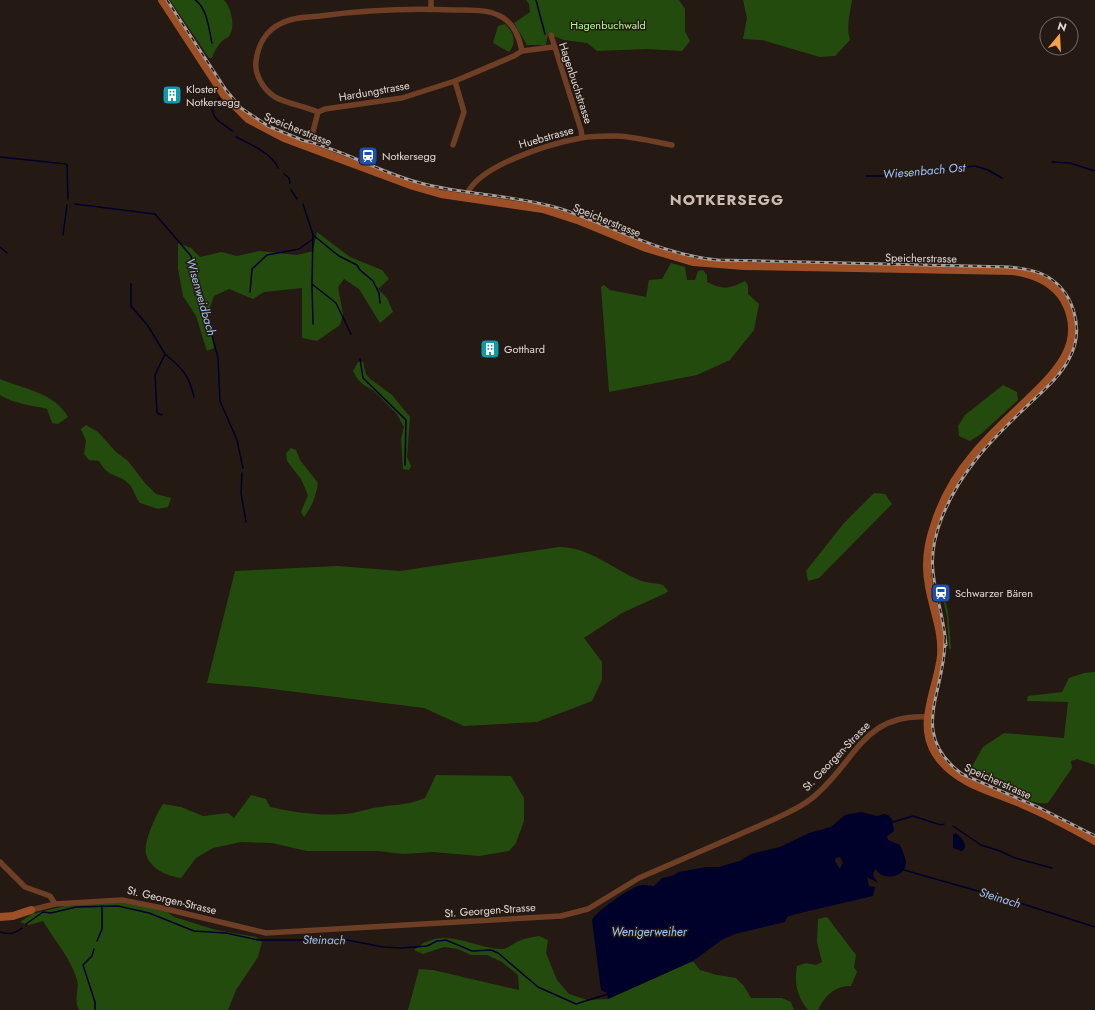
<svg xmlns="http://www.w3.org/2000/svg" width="1095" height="1010" font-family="Jost,sans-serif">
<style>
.green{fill:#244b0e}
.water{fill:#00012a;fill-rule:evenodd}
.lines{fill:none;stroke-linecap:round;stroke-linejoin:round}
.stream{stroke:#00012a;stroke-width:1.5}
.street{stroke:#6e3e25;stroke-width:5.5}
.secondary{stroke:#9d5025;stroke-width:8}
.rail-casing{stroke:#aaa19d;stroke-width:3}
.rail{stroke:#251913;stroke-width:1.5;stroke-dasharray:4.5;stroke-linecap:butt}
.labels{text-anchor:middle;stroke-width:3;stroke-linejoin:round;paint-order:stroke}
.park-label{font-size:11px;fill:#b5f899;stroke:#251913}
.street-label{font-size:11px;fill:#e1d9d5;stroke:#251913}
.poi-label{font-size:11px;fill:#e1d9d5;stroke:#251913;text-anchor:start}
.water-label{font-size:12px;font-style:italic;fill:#a0c2f7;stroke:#251913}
.district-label{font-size:15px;font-weight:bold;letter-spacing:1px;fill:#ccbbb3;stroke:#251913}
</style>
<rect width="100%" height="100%" fill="#251913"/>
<!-- green -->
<path class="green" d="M170,0H224C231,7 236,27 229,36C228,38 224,39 222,41C217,46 214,52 212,58H209Z
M526,0H679L685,9V31L690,41L682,51L647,49L597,51L587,43L564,40L548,34L546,45H527L514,23L530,12L529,4Z
M743,0H852C850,14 846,26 850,40L835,56L820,57L762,40L743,39L747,18Z
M505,24C514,32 517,43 509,52L493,43L498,26Z
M317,232L350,257L382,270L389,279L378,289L387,298L393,312L380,323L359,289L344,279L338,287L343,314L340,325L317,341L302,338V288L264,292L253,299L229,289L214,296L208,313L214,348L207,351L196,316L183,296L178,269V243L191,248L200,257L221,252L237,256L259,251L297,255L313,251Z
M671,263L685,267L687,280H695L698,271L703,270L707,275V282C723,290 729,289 745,281L748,285V294L759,304L754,330L730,360L697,375L609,392L601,287L604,285L610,290L646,297L649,280L662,279Z
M358,362H363L366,374L369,378L392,395L410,417L407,457L411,466L409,470L403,469L401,439L404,427C401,423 399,416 396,413C390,407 384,401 378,395C368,384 362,389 353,371Z
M0,379C24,389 55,393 68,417L58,424L52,423L47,409C32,405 14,404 0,395Z
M1003,385L1017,392L1018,400L981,434L970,441L959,436L958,426L965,415Z
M86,425L98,432L116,452L128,461L145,483L156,494L171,498L168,507L158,509L140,503C135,497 134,489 129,484C117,472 110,480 99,461L89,460L84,454L86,441L81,429Z
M291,448L296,450L300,460L318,483C316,496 312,507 304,517L301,512L308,495L301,479L287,461L286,453Z
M874,493L885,494L892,504L819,578L808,581L806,571L844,523Z
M559,547C589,547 613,569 639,580C646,583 656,583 663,585L668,591L666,593L622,613L584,638L602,662V680L592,701L537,722L464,726L424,708L256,687L207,683L235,571L338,566L400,571Z
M945,598L948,612L951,648L949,650L947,617L943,599Z
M1095,672V765L1077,759L1071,761L1072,768L1048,803C1029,807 988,781 970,770L983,747L1004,733L1064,738L1068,702L1027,701L1028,696L1062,692L1069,678L1084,673Z
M436,775L511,776L524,798V821L516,843L509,851L479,856L433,852L403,854L378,851H307L272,843L241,842L213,848L196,858L181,878C167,876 150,869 146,854C143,842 157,813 163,804L181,807L203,816L228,813L234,818L251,795L266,799L270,807C296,813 327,817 353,813C362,811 371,808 380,807C399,804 408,805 425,798Z
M118,902L166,911L174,917L216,930L256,937L262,942L258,957L236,990L228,1010H79C73,998 80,990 77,980C71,958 54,940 43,921L29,925L20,922L32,914L65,906Z
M827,917L856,955L854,967L857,972L851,986C834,986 825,996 818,1010H808C797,996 794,984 797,966L806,963L816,965L822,962L817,942L818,919Z
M539,936L548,940L546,953L557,980L569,994L587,1000L608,999L693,961L700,970L717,975L736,978L744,986L751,998H782L791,1002L794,1010H408L419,969L433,970L519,990L518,975L502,962L487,955H471L458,949L444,947L423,954L414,950C444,924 470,948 502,949C508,949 515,942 521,940C526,938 533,937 539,936Z"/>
<!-- water -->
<path class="water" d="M861,812L877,816L884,814L888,815L892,819L894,831L887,836L888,840L900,845C902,850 906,858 906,863C905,875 892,879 882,875C879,874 878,872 875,869L873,875L878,883L867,877L869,886L875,887L873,896L796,914L787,917L785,922L735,934L723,939L693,961L608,999L607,993L601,990L592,920C595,912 629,889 638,886C644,884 648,886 654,886L662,878L672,876L679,872L706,867H718L740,861L751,854L780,847L809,833L831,827L845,815ZM840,857L843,862L840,869L835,861L836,858Z
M955,833C960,836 966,842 965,848L962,851L953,848V835Z"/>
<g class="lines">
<!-- stream -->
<path class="stream" d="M195,0C207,7 209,30 212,43
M536,0L545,34
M219,98C217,102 214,103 213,107C209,119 227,125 232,131
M236,137C250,144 272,153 278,168
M0,157L66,164L67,165L68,199
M1052,162L1070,163L1095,171
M284,174L289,178L290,183
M866,176H888L975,166L988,170L1002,178
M291,190L297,199
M75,204L155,214L191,256L218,358L220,401L237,440L243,468
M303,204L313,235L339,256L357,265L360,270L373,281L379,293L380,303
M63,235L67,205
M313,235L312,284L336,303L351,334
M0,247L7,253
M131,284V306L148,326L165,354L155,375L157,413L162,415
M312,284L313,324
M250,292L252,269L267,255L299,249L313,239
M165,354C182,368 189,375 194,397
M360,359L363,378L406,420L405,465
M242,473L241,493L246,522
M893,822L913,816L941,825L944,824
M953,826L981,845L1000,851L1015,858L1052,868
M904,870L1020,903L1095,927
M26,924L43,912L51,913L76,907L118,906L149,913L194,931L226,933L258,940H347L383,947L401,948L427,946L437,941L446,940L472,951L491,950L498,953L538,987L576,1004L608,994
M0,932C9,935 14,934 22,928
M97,941L102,929V906
M94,949L92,956L83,965L95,1002V1010"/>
<!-- street -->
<path class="street" d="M431,9V0
M551,35L581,130L582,137
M318,112C304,106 288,104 275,97C264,90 254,75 256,61C258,45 266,30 282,23C293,17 308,17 320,16C365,10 408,8 453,10C468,10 487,9 500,16C514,23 519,37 522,51
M453,145L464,112L455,81
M309,147L318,112L325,109L402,98L455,81L514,56L522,51L553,47
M466,198C473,166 553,143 581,138C591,136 604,136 614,136C633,136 654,142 672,145
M0,862L25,887L50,896L55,904
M31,910L55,904L122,900L162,908L266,933L561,916L588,909L639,878L777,818C791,811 807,804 819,792C857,757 865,714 927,717"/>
<!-- secondary -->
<path class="secondary" d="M162,0L224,95L248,119L284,138L413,186L441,194L543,209L580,221L646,248L693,262L744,266L1013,271C1034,274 1053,282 1064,300C1090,346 1049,379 1019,408C1003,423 988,437 974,454C956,475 942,500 934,526C927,546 925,566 929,586C933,610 943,631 941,656C937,692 913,728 941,761C962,786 996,792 1024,805C1048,815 1072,828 1095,841
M0,917L13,916L31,910"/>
<defs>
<path id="rail" d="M167,0L226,90L241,108L268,126L302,140L321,145
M316,144C353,155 386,175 424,184C468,195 514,195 558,208C612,225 660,255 718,260L1009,267C1020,268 1031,269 1042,274C1073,288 1086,328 1069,359C1059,379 1039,394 1023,410C988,443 958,475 941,520C921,572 942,595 946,645
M945,639C946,692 907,733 962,774L1040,808L1095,836"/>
</defs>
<!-- rail casing -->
<use href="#rail" class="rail-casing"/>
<!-- rail -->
<use href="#rail" class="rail"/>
</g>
<!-- icons -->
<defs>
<symbol id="building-square" viewBox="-11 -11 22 22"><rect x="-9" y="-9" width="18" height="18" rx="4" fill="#0f9aa8" stroke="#251913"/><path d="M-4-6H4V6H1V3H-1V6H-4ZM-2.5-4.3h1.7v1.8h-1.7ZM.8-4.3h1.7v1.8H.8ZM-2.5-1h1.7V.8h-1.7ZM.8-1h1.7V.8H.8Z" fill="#fff"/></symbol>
<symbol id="station-square" viewBox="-11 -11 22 22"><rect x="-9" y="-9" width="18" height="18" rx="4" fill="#1a4fb4" stroke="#251913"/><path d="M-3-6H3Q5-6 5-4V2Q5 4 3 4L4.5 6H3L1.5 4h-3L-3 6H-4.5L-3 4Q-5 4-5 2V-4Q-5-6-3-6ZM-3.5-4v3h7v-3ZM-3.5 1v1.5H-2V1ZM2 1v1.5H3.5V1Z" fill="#fff"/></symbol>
</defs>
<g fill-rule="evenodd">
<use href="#building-square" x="161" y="84" width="22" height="22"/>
<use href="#station-square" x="357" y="145" width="22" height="22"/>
<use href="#building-square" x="479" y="338" width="22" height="22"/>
<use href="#station-square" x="930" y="582" width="22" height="22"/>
</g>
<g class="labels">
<!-- park labels -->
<g class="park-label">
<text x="608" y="29">Hagenbuchwald</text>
</g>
<!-- street labels -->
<g class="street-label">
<text transform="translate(576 83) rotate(72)" y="4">Hagenbuchstrasse</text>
<text transform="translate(374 91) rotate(-10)" y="4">Hardungstrasse</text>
<text transform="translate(298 129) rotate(22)" y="4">Speicherstrasse</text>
<text transform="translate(546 137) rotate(-16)" y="4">Huebstrasse</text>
<text transform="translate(607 220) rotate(22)" y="4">Speicherstrasse</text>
<text transform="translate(921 258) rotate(1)" y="4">Speicherstrasse</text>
<text transform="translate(836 756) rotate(-46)" y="4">St. Georgen-Strasse</text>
<text transform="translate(998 781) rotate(24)" y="4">Speicherstrasse</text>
<text transform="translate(172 900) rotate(13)" y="4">St. Georgen-Strasse</text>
<text transform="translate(490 910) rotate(-4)" y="4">St. Georgen-Strasse</text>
</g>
<!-- poi labels -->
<g class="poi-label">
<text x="186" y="93">Kloster<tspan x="186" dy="13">Notkersegg</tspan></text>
<text x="382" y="160">Notkersegg</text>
<text x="504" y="353">Gotthard</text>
<text x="955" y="597">Schwarzer Bären</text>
</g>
<!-- water labels -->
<g class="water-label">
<text transform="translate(924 171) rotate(-5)" y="4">Wiesenbach Ost</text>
<text transform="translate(201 297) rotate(74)" y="4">Wisenweidbach</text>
<text transform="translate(1000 898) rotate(17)" y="4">Steinach</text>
<text x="649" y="936">Wenigerweiher</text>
<text transform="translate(324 940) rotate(1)" y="4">Steinach</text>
</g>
<!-- district labels -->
<g class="district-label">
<text x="727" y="205">NOTKERSEGG</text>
</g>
</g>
<!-- north arrow -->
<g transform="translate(1059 36) rotate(18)"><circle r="19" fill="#251913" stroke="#706661"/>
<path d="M0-3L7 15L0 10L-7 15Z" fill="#f7a149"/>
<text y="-6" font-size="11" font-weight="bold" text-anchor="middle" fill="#e1d9d5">N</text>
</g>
</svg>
